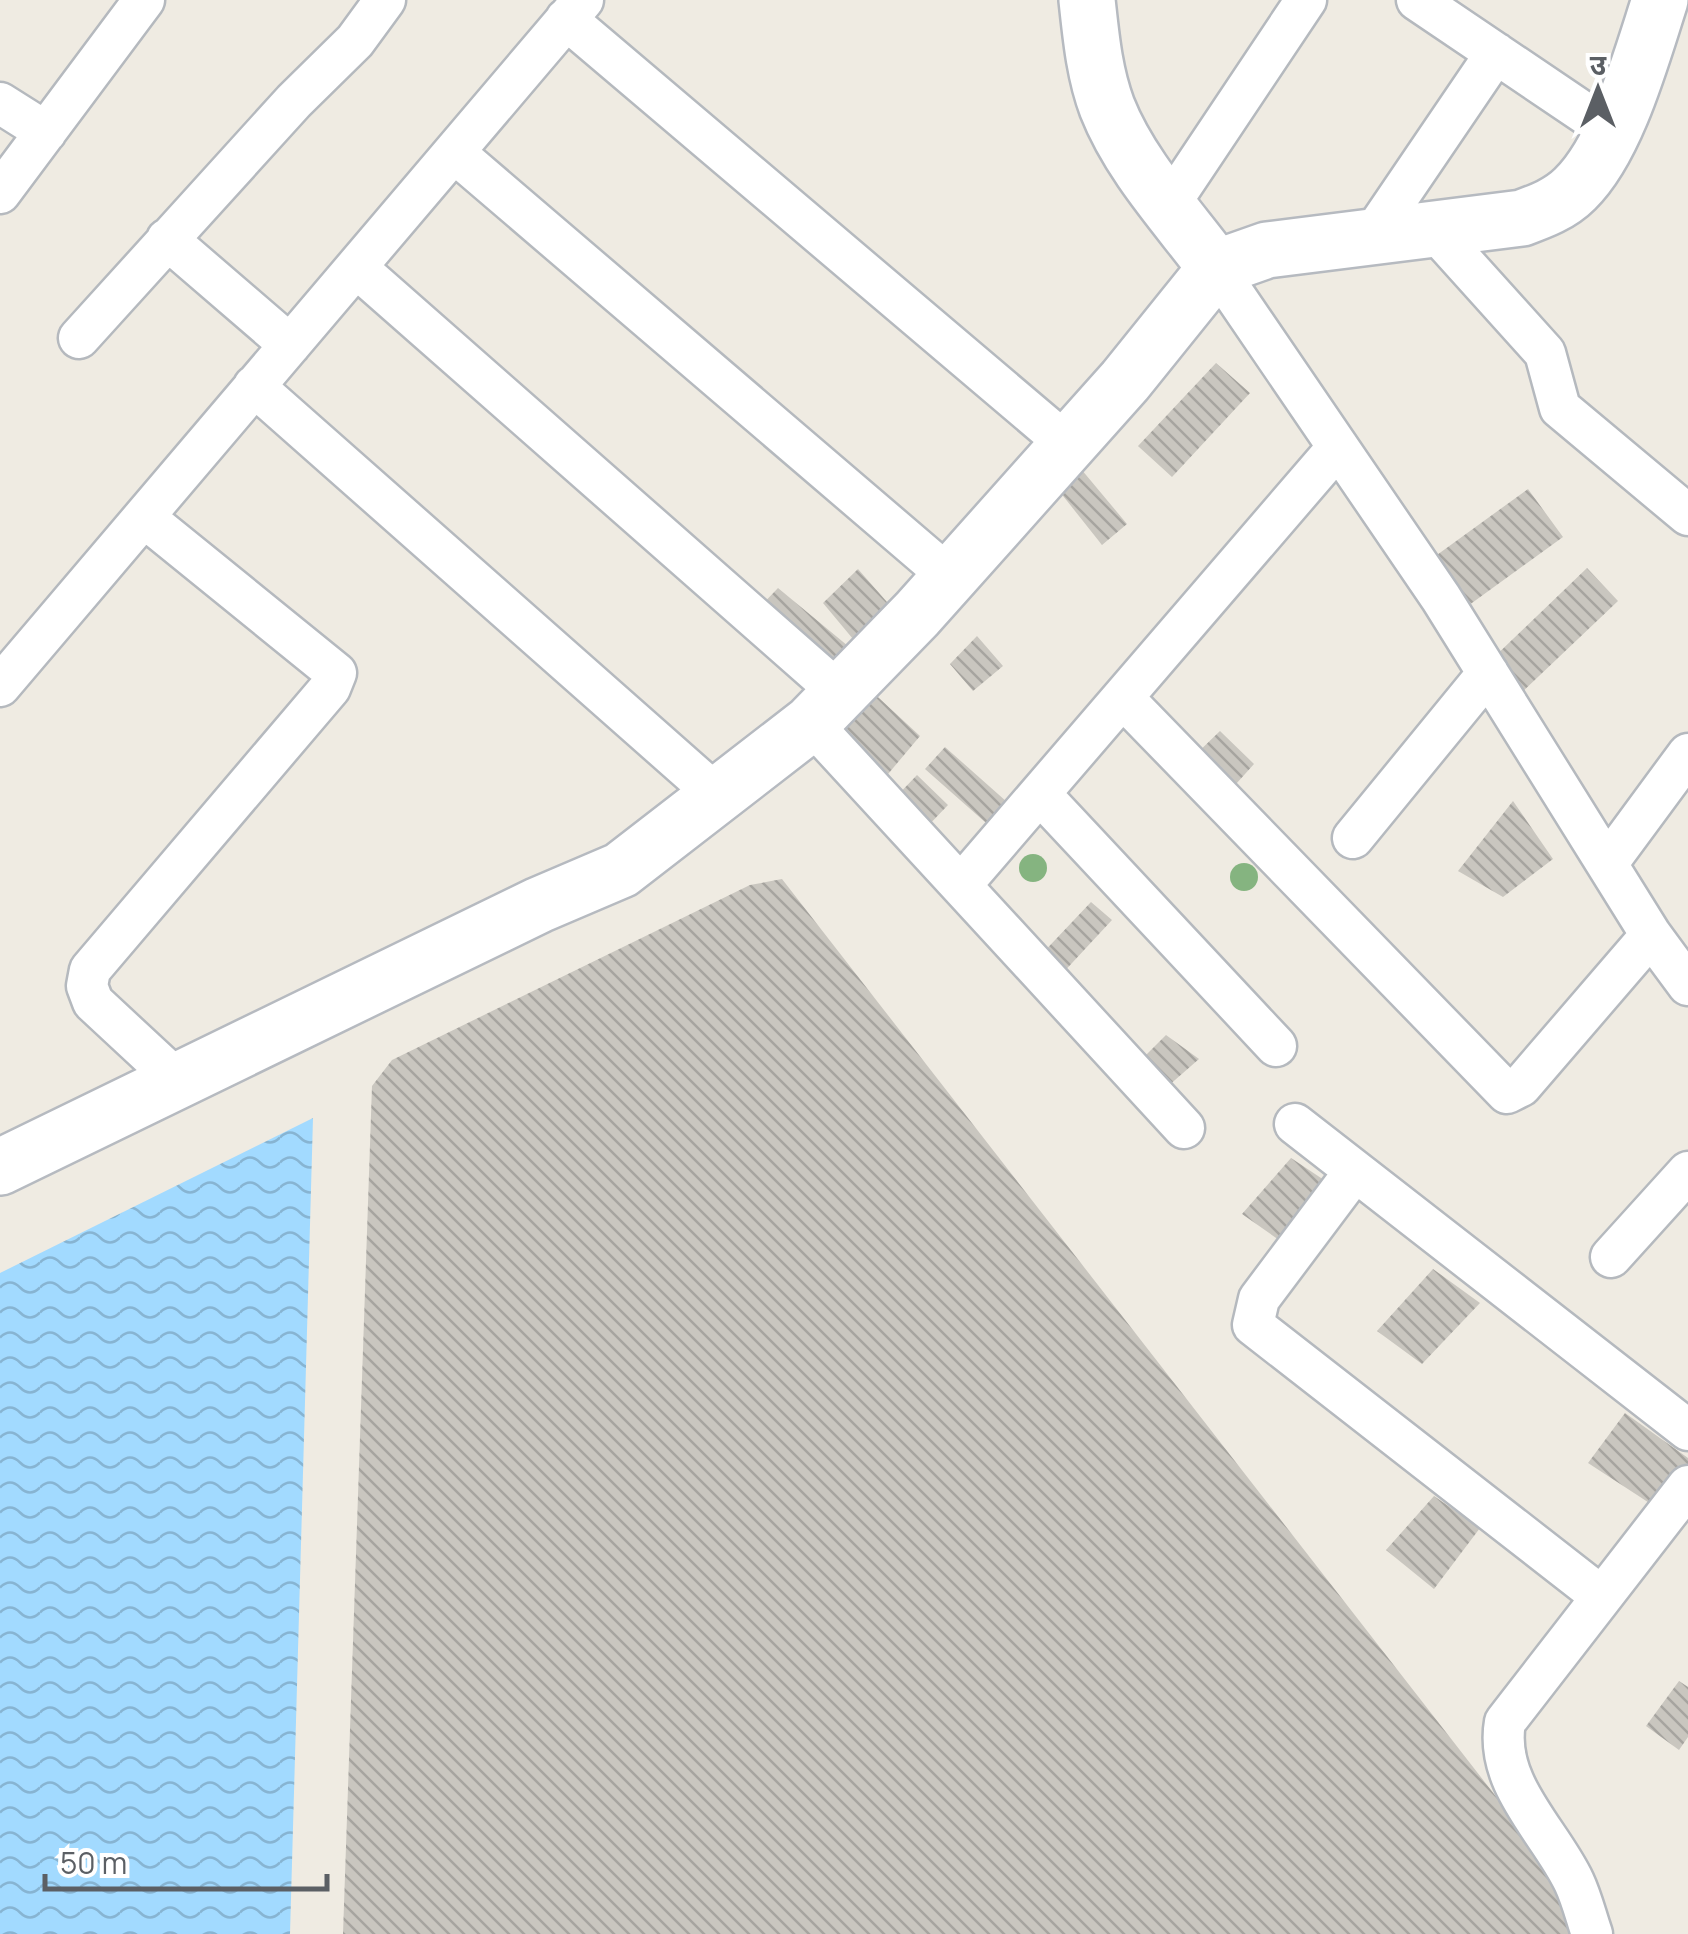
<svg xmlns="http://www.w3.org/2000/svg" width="1688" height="1934" font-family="Manrope,'Noto Sans Devanagari',sans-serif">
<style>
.water{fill:url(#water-waves)}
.building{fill:url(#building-back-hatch)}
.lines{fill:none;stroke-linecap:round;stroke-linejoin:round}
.street-casing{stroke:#b5b9be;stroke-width:45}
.secondary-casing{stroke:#b6bac0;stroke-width:60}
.street{stroke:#fff;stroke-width:40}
.secondary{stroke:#fff;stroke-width:55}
.tree{fill:#85b480}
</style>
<defs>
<pattern id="water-waves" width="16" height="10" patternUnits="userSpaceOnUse" patternTransform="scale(2.5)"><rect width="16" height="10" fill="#a2daff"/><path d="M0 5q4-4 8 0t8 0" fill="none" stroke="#87b4d2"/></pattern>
<pattern id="building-back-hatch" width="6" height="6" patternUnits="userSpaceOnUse" patternTransform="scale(2.5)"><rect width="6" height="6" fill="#c9c6bf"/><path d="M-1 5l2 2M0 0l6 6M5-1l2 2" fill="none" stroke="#a6a49f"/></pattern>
</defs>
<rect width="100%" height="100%" fill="#efebe2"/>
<!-- water -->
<path class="water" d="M313,1118L290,1934H0V1273Z"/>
<!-- building -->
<path class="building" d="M1216,363L1250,393L1172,477L1138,446Z
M1071,457L1127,524L1102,545L1048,477Z
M1528,489L1563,537L1465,608L1430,560Z
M1587,568L1618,601L1519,695L1488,663Z
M858,569L894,610L858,645L823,603Z
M778,588L854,651L827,682L755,612Z
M977,636L1003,666L973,691L950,664Z
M866,686L920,736L878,786L822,723Z
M1220,731L1254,764L1227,794L1191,759Z
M945,747L1007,802L994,830L925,769Z
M917,775L948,805L923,831L892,801Z
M1513,801L1553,859L1503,897L1458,871Z
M782,879L1603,1934H343L372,1086L392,1060L750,885Z
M1091,902L1112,920L1059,977L1038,958Z
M1166,1035L1199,1059L1159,1094L1133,1068Z
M1291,1158L1333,1186L1289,1247L1242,1214Z
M1433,1269L1480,1303L1422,1364L1377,1331Z
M1625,1413L1688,1458V1470L1657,1508L1588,1463Z
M1434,1496L1480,1528L1434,1589L1386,1550Z
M1679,1681L1688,1687V1737L1679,1750L1646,1726Z"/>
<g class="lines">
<defs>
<path id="street" d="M1417,0L1611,131
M566,19L1068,445
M0,103L46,132
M456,154L950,577
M0,193L144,0
M1169,205L1306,0
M1436,232L1545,353L1560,408L1688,515
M167,239L290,345
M1369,240L1496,53
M357,268L840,693
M1216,268L1441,598L1651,935L1688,985
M79,338L294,101L355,41L385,0
M254,386L719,797
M145,518L336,673L330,688L90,970L87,986L93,1002L178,1081
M0,686L583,0
M1123,698L1507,1093L1521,1086L1651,935
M811,723L1184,1128
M1040,794L1276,1046
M1353,838L1488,673
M1607,864L1688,754
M961,885L1338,447
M1295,1124L1688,1430
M1355,1171L1259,1299L1253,1325L1602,1597
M1611,1257L1688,1172
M1592,1934C1586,1917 1582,1899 1574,1882C1550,1831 1494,1784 1505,1722L1688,1486"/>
<path id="secondary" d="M1087,0C1091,36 1094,72 1107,107C1130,166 1179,218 1216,268
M0,1167L539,905L621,870L811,723L917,614L1125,381L1216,268L1267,250L1522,218C1541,211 1560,204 1575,189C1617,148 1642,55 1660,0"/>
</defs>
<!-- street casing -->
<use href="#street" class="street-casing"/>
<!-- secondary casing -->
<use href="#secondary" class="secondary-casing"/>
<!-- street -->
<use href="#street" class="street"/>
<!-- secondary -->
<use href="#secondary" class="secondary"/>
</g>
<!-- trees -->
<g class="tree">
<circle cx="1033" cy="868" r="14"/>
<circle cx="1244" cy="877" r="14"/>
</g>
<!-- north arrow -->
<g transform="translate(1598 90)" stroke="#ffffff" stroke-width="8" paint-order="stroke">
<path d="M0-8L18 38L0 25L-18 38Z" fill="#5b5f64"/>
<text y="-15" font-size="28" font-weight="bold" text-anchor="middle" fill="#5b5f64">उ</text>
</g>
<!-- scale -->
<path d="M45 1874v15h282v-15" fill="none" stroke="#5b5f64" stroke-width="5"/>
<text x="60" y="1874" font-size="30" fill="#5b5f64" stroke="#ffffff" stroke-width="8" paint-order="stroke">50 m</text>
</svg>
